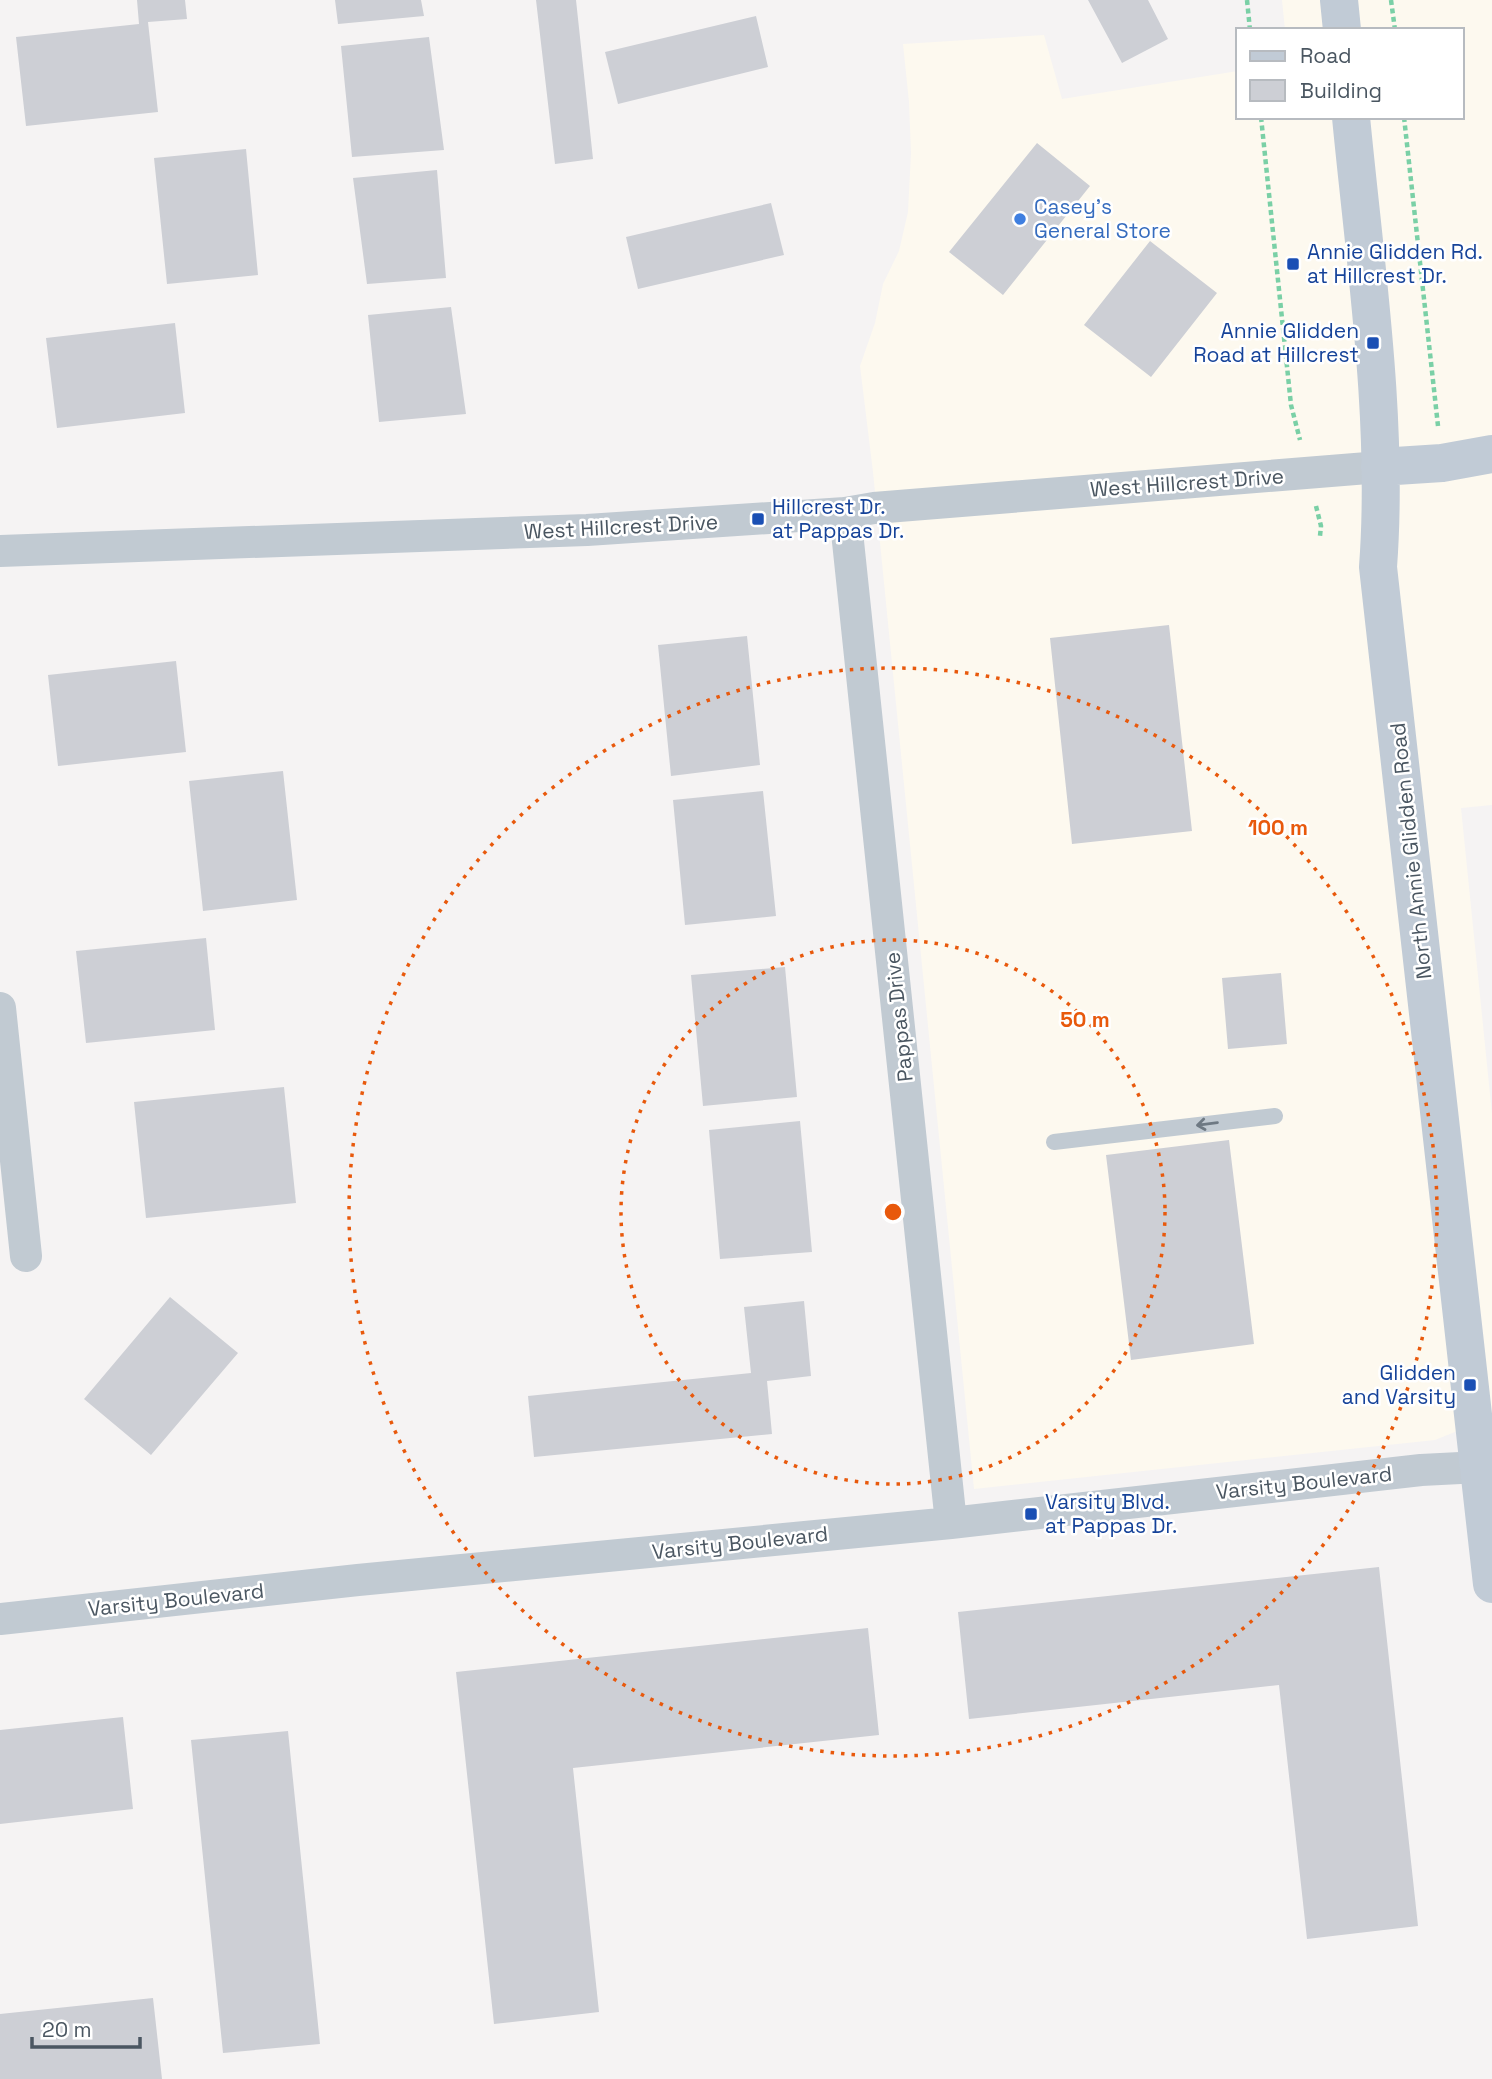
<svg xmlns="http://www.w3.org/2000/svg" width="1492" height="2079" font-family="'Space Grotesk',sans-serif">
<style>
.commercial{fill:#fdf9ef}
.building{fill:#cdcfd5}
.lines{fill:none;stroke-linecap:round;stroke-linejoin:round}
.path{stroke:#7ad0a6;stroke-width:4.5;stroke-dasharray:5 3.5;stroke-linecap:butt}
.lane{stroke:#c1cad2;stroke-width:16}
.street{stroke:#c1cad2;stroke-width:32}
.secondary{stroke:#c1cbd6;stroke-width:38}
.oneway{stroke:#6e7983}
.ring{fill:none;stroke:#e8590c;stroke-width:3.5;stroke-dasharray:3.5 7}
.shop-dot{fill:#3f7fe0;stroke:#fff;stroke-width:2.5}
.transit-dot{fill:#1a4fb4;stroke:#fff;stroke-width:2.5}
.labels{text-anchor:middle;stroke-width:5;stroke-linejoin:round;paint-order:stroke}
.shop-label{font-size:21px;fill:#366cbe;stroke:#fff;text-anchor:start}
.transit-label{font-size:21px;fill:#164399;stroke:#fff;text-anchor:start}
.street-label{font-size:21px;fill:#4a5661;stroke:#fff}
.centre{fill:#e8590c;stroke:#fff;stroke-width:3.5}
.ring-label{font-size:21px;text-anchor:middle;font-weight:bold;fill:#e8590c;stroke:#fff;stroke-width:5;stroke-linejoin:round;paint-order:stroke}
</style>
<rect width="100%" height="100%" fill="#f5f3f3"/>
<!-- commercial -->
<path class="commercial" d="M1282,0H1492V805L1461,808L1492,1114V1417L1435,1440L974,1489L873,472L860,366L875,323L883,284L899,251L908,212L911,153L909,102L903,44L1044,35L1062,99L1238,71V117H1462V30H1285Z"/>
<!-- building -->
<path class="building" d="M137,0H185L187,19L148,22L158,112L26,126L16,37L139,24Z
M335,0H421L424,16L338,24Z
M536,0H576L593,159L555,164Z
M1088,0H1148L1168,39L1122,63Z
M756,16L768,67L618,104L605,52Z
M429,37L444,150L352,157L341,46Z
M1037,143L1090,186L1003,295L949,252Z
M246,149L258,275L167,284L154,158Z
M437,170L446,278L367,284L353,178Z
M771,203L784,255L638,289L626,237Z
M1150,241L1217,293L1151,377L1084,325Z
M451,307L466,414L379,422L368,315Z
M175,323L185,413L57,428L46,338Z
M1169,625L1192,831L1072,844L1050,638Z
M747,636L760,765L671,776L658,645Z
M176,661L186,752L58,766L48,675Z
M283,771L297,900L203,911L189,781Z
M763,791L776,916L685,925L673,800Z
M206,938L215,1030L86,1043L76,951Z
M785,967L797,1097L703,1106L691,975Z
M1281,973L1287,1044L1228,1049L1222,978Z
M284,1087L296,1203L146,1218L134,1102Z
M800,1121L812,1252L720,1259L709,1130Z
M1229,1140L1254,1344L1131,1360L1106,1155Z
M170,1297L238,1353L151,1455L84,1399Z
M804,1301L811,1376L767,1381L772,1434L534,1457L528,1396L751,1373L744,1307Z
M1379,1567L1418,1926L1307,1939L1279,1685L969,1719L958,1612Z
M868,1628L879,1735L573,1768L599,2012L494,2024L456,1672Z
M123,1717L133,1809L0,1824V1730Z
M288,1731L320,2044L223,2053L191,1740Z
M153,1998L162,2079H0V2014Z"/>
<g class="lines">
<!-- path -->
<path class="path" d="M1247,0L1250,30
M1391,0L1395,30
M1261,117L1291,405L1300,440
M1404,117L1438,426
M1316,506L1321,526L1320,536"/>
<!-- lane -->
<path class="lane" d="M1054,1142L1275,1116"/>
<!-- street -->
<path class="street" d="M845,513L951,1523
M0,551L587,530L845,513L874,508L1380,467
M0,1008L26,1256
M0,1619L358,1580L951,1523L1421,1470L1480,1467"/>
<!-- secondary -->
<path class="secondary" d="M1339,0L1342,30
M1351,117C1365,263 1389,421 1378,567L1492,1584
M1380,467L1442,463L1492,454"/>
</g>
<!-- one-way arrows -->
<defs><path id="oneway-shaft" d="M-6 0H5M1.5-3L5.5 0L1.5 3" fill="none" stroke-width="1.6" stroke-linecap="round" stroke-linejoin="round" transform="scale(1.75)"/></defs>
<use class="oneway" href="#oneway-shaft" transform="translate(1207 1124) rotate(173)"/>
<!-- distance rings -->
<g class="ring">
<circle cx="893" cy="1212" r="272"/>
<circle cx="893" cy="1212" r="544"/>
</g>
<!-- markers -->
<circle class="shop-dot" cx="1020" cy="219" r="7"/>
<g class="transit-dot">
<rect x="1286" y="257" width="14" height="14" rx="3.5"/>
<rect x="1366" y="336" width="14" height="14" rx="3.5"/>
<rect x="751" y="512" width="14" height="14" rx="3.5"/>
<rect x="1463" y="1378" width="14" height="14" rx="3.5"/>
<rect x="1024" y="1507" width="14" height="14" rx="3.5"/>
</g>
<g class="labels">
<!-- shop labels -->
<g class="shop-label">
<text x="1034" y="214">Casey's<tspan x="1034" dy="24">General Store</tspan></text>
</g>
<!-- transit labels -->
<g class="transit-label">
<text x="1307" y="259">Annie Glidden Rd.<tspan x="1307" dy="24">at Hillcrest Dr.</tspan></text>
<text x="1359" y="338" text-anchor="end">Annie Glidden<tspan x="1359" dy="24">Road at Hillcrest</tspan></text>
<text x="772" y="514">Hillcrest Dr.<tspan x="772" dy="24">at Pappas Dr.</tspan></text>
<text x="1456" y="1380" text-anchor="end">Glidden<tspan x="1456" dy="24">and Varsity</tspan></text>
<text x="1045" y="1509">Varsity Blvd.<tspan x="1045" dy="24">at Pappas Dr.</tspan></text>
</g>
<!-- street labels -->
<g class="street-label">
<text transform="translate(1187 483) rotate(-4)" y="7">West Hillcrest Drive</text>
<text transform="translate(621 527) rotate(-3)" y="7">West Hillcrest Drive</text>
<text transform="translate(1411 851) rotate(-96)" y="7">North Annie Glidden Road</text>
<text transform="translate(899 1017) rotate(-96)" y="7">Pappas Drive</text>
<text transform="translate(1304 1483) rotate(-6)" y="7">Varsity Boulevard</text>
<text transform="translate(740 1543) rotate(-6)" y="7">Varsity Boulevard</text>
<text transform="translate(176 1600) rotate(-6)" y="7">Varsity Boulevard</text>
</g>
</g>
<circle cx="893" cy="1212" r="10" class="centre"/>
<g class="ring-label">
<text x="1278" y="835">100 m</text>
<text x="1085" y="1027">50 m</text>
</g>
<!-- legend -->
<rect x="1236" y="28" width="228" height="91" fill="#ffffff" stroke="#b7bbc0" stroke-width="2"/>
<rect x="1250" y="51" width="35" height="10" fill="#c1cbd6" stroke="#b7bbc0" stroke-width="2"/>
<text x="1300" y="63" font-size="21" fill="#4a5661">Road</text>
<rect x="1250" y="80" width="35" height="21" fill="#cdcfd5" stroke="#b7bbc0" stroke-width="2"/>
<text x="1300" y="98" font-size="21" fill="#4a5661">Building</text>
<!-- scale -->
<path d="M32 2037v10h108v-10" fill="none" stroke="#4a5661" stroke-width="3.5"/>
<text x="42" y="2037" font-size="21" fill="#4a5661" stroke="#ffffff" stroke-width="5" paint-order="stroke">20 m</text>
</svg>
